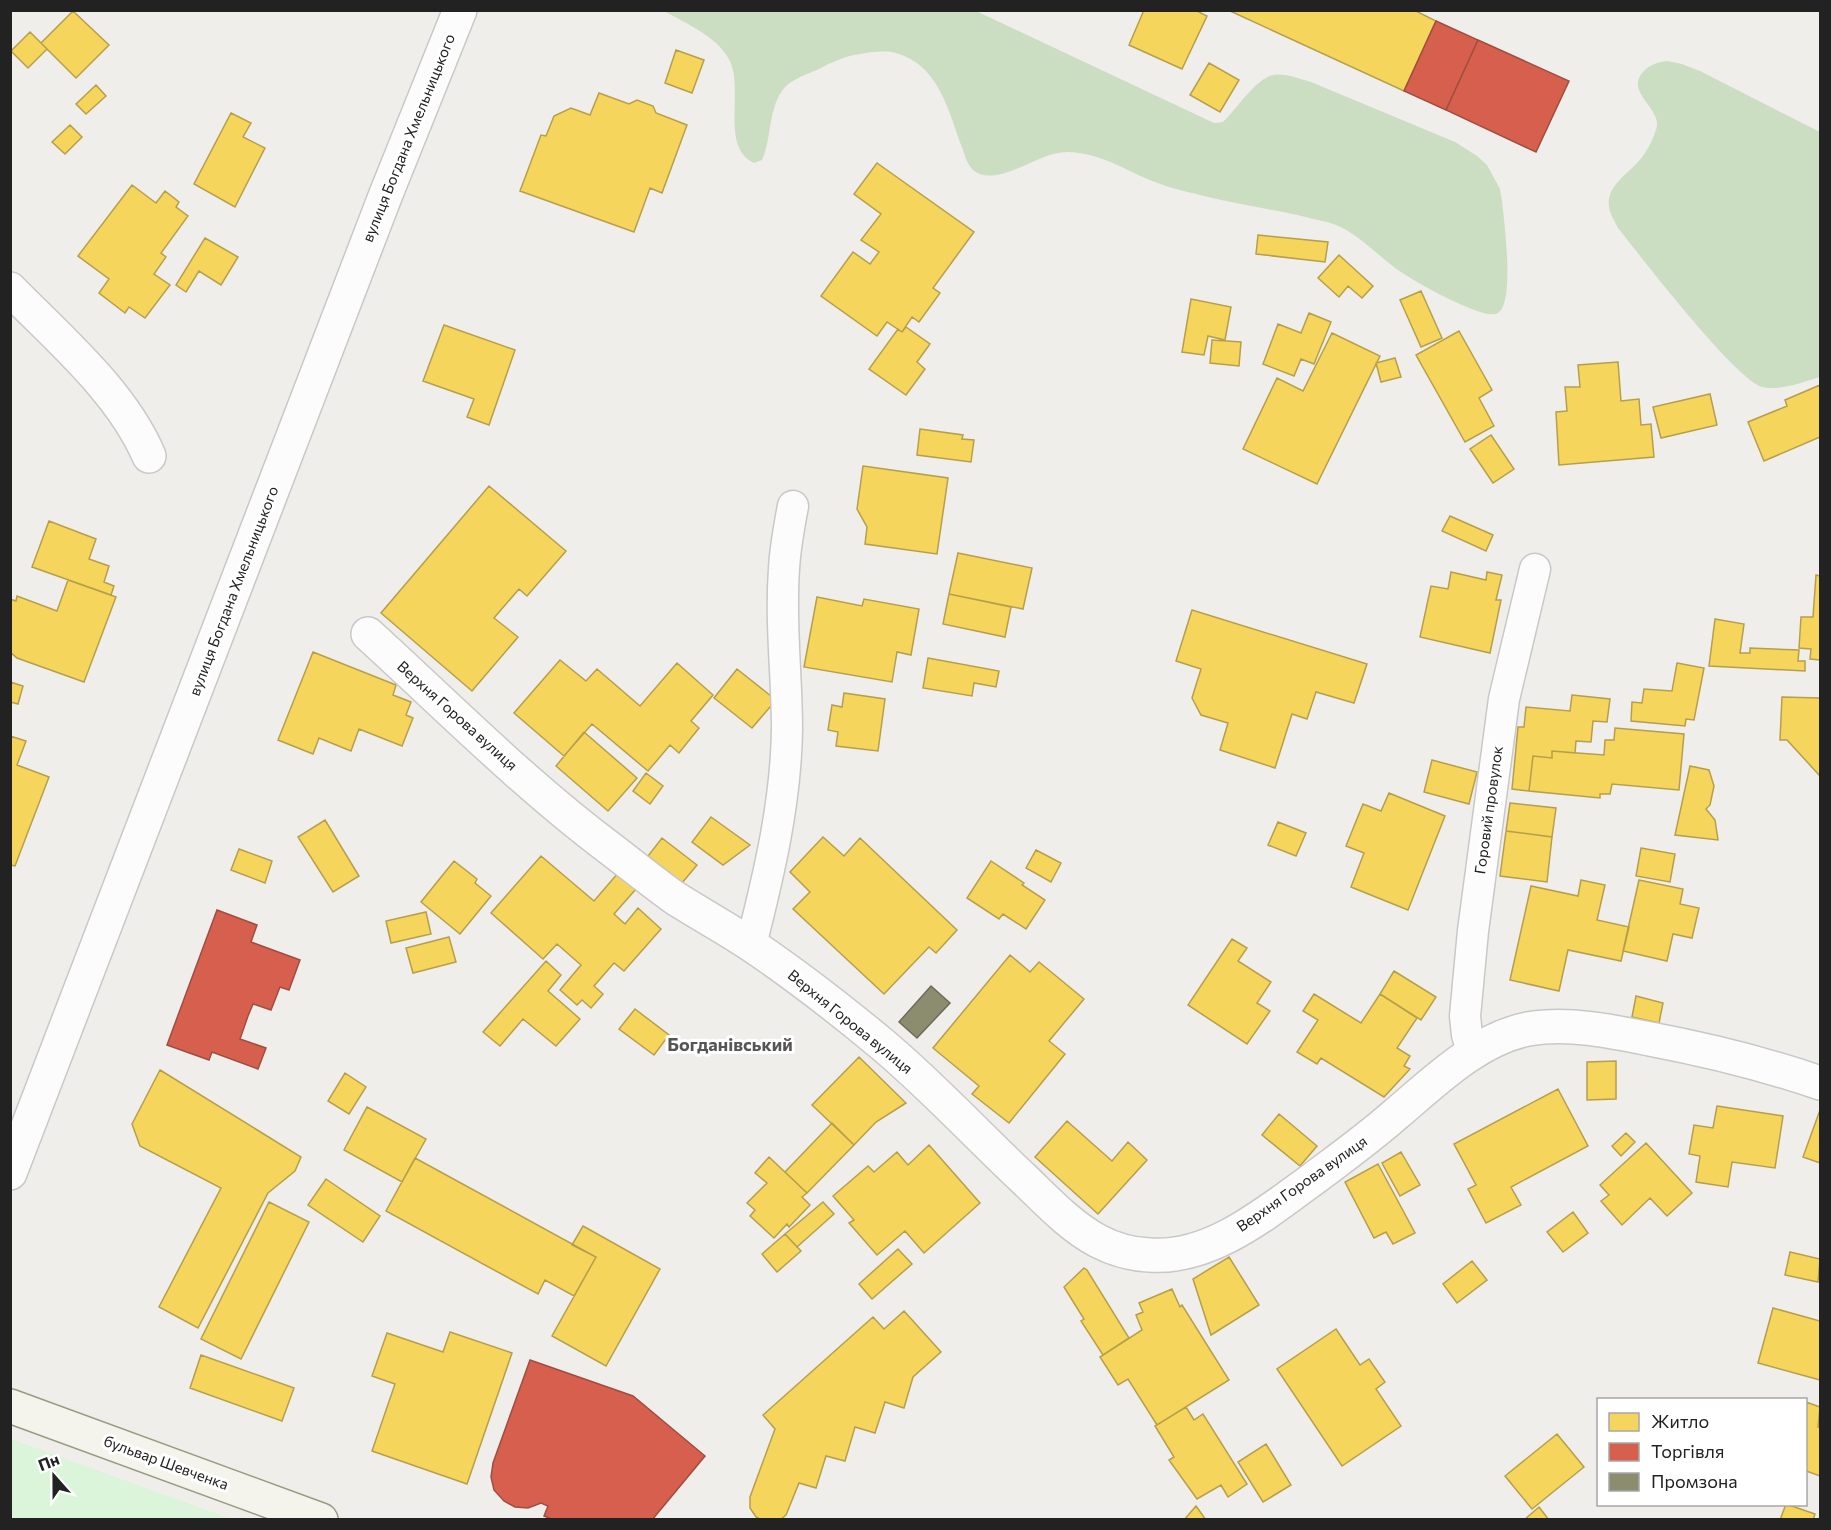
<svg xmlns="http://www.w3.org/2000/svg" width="1831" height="1530" font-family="Commissioner,sans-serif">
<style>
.forest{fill:#cbdec1}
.park{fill:#daf5da}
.homes{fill:#f6d55c;stroke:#b69f4b;stroke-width:1.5}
.shops{fill:#d6604d;stroke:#a04d40;stroke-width:1.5}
.industry{fill:#8c8c6e;stroke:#6c6c57;stroke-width:1.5}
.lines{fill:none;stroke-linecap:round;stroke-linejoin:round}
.lane-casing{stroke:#c9c8c7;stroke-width:33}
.street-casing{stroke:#c9c8c7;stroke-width:36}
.secondary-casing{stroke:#999a82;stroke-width:36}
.lane{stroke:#fdfcfc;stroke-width:30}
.street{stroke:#fdfcfc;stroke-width:33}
.secondary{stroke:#f4f4ed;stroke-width:33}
.labels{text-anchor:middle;stroke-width:6;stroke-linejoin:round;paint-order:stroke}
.street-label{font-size:15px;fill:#222;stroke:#fff}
.quarter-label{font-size:18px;font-weight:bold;fill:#555;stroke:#fff}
</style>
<rect width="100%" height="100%" fill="#f0eeeb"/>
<!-- forest -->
<path class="forest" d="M664,11H976L1214,123L1223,122C1236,110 1257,77 1274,75C1286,73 1299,79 1311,82L1455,142L1477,156L1487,165L1500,189L1502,201C1504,219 1516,309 1496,314C1478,318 1409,279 1394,267C1375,253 1358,234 1336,225C1327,221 1315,220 1306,217C1271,209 1235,204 1200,195C1185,191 1169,188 1155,182C1123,170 1105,154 1068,152C1040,151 1006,183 980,174C970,171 966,160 963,150C949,114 940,65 896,53C884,50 872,52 860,54C845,56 830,63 817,70C807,74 793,79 785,87C768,106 772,138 762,160L754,163C718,146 747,85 727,56C714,35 685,23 664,11Z
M1667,61L1682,64L1700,71L1820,132V377C1803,382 1780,391 1762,387C1736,380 1640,256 1618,228C1615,221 1610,215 1609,207C1606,187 1626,175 1638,162C1646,153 1652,142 1656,130C1664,109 1624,93 1643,72C1649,65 1658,62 1667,61Z"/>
<!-- park -->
<path class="park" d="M11,1439L231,1519H11Z"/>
<!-- homes -->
<path class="homes" d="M1144,10H1195L1207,16L1182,69L1129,45Z
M1228,10H1414L1436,21L1404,91Z
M73,11L109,45L76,78L41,43Z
M30,32L47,49L28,68L11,51Z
M676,50L704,60L692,93L665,83Z
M1209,63L1239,80L1220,112L1190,95Z
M96,85L106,96L86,114L76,104Z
M599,93L629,104L637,100L653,106L656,113L687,125L662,193L650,188L634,232L520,191L541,135L546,136L554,116L571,108L590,115Z
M231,113L251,123L243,137L265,148L235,207L194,184Z
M70,125L82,137L65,154L52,142Z
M877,163L974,232L933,288L940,293L919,322L912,317L902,332L887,322L877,336L821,296L853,252L870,264L879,252L861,240L881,214L854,194Z
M132,185L156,203L165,191L179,202L176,207L188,216L161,253L166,257L154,274L170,285L145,318L129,307L125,313L99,293L109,279L78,256Z
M1258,235L1328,242L1325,262L1256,254Z
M205,238L238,257L221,285L199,271L186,292L176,285Z
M1339,255L1373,286L1362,298L1348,286L1339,297L1318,278Z
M1421,291L1442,338L1421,347L1400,300Z
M1191,299L1231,307L1225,340L1208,336L1204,355L1182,352Z
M1309,313L1331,322L1314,364L1301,359L1294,376L1263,364L1278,324L1301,333Z
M444,325L515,350L489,425L467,417L474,399L423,381Z
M906,327L930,344L917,362L925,369L906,395L869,369L898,329L902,332Z
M1459,331L1492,390L1479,398L1494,426L1465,442L1416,355Z
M1332,333L1380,356L1317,484L1243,449L1277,378L1303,391Z
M1212,340L1241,342L1239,366L1210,363Z
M1395,358L1401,377L1381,382L1376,363Z
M1618,362L1621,401L1639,399L1641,425L1651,424L1654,457L1559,465L1556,412L1567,411L1565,387H1580L1578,365Z
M1820,385V437L1764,461L1748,422L1787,406L1785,400Z
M1710,394L1717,425L1661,438L1653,407Z
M920,429L963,435L962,439L974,440L971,462L917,455Z
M1491,435L1514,469L1493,483L1470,449Z
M863,466L948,478L937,554L865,544L867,527L857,509Z
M489,486L566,551L527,596L519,589L494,618L518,637L472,691L381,613Z
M1450,516L1493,535L1486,551L1442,531Z
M49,521L96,539L89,559L109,566L104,582L114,586L111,595L32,567Z
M958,553L1032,568L1023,609L949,594Z
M1451,572L1486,580L1487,572L1502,575L1496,600H1501L1490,653L1420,637L1431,586L1448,589Z
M1816,575L1820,576V660L1810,659L1811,649L1799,648L1801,617H1813Z
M68,580L116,597L84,682L17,658L10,652V599L16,601L17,596L57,611Z
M949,594L1011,607L1005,637L943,624Z
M817,597L862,606L864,599L919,609L911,655L897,652L892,682L804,667Z
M1192,610L1367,664L1354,703L1316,692L1307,719L1292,714L1275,768L1220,750L1228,723L1201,715L1192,698L1201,669L1176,661Z
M1715,619L1744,624L1740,653H1750V648L1799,650L1798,661H1805V671L1709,666Z
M313,652L396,685L393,695L411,702L406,715L413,718L402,746L359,729L351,751L319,738L313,754L278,740Z
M928,658L999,671L996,687L974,683L972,696L923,688Z
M560,660L586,681L597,669L640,706L677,663L713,695L691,721L699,728L679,753L670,745L648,771L592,724L564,756L514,713Z
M1677,663L1704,668L1694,720L1686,719L1685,726L1631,721L1632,702L1642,703L1644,689L1672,691Z
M737,669L776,700L752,728L714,698Z
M10,682L23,686L18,704L10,702Z
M844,693L885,699L878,751L836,746L838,732L828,730L832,705L842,707Z
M1572,695L1610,699L1607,722L1593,721L1591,742L1576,741L1575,753L1552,751V758L1533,756L1529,791L1512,789L1518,727H1524L1526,707L1570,711Z
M1782,697L1820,698V776L1787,740H1780Z
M1615,728L1684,734L1679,790L1612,784L1610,794H1600V798L1529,791L1533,756L1552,758V751L1604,755L1605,740H1614Z
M584,732L637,778L608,811L556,766Z
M10,736L26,741L17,765L49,777L15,866L10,865Z
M1432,760L1477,772L1469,804L1424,792Z
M1690,766L1709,770L1714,786L1710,805L1706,809L1715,820L1718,840L1675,835Z
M646,773L663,786L650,804L633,791Z
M1389,793L1445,816L1408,910L1351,887L1364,853L1346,846L1363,804L1381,811Z
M1510,803L1556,808L1552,837L1506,831Z
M711,817L750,845L723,865L692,842Z
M325,820L359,876L333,892L298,837Z
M1278,822L1306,833L1296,856L1268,845Z
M1506,831L1552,837L1547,882L1500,876Z
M823,837L844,856L860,838L957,930L936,953L929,947L884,994L793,909L810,892L790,872Z
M662,838L697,865L682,883L648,856Z
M1641,848L1675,854L1670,882L1636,876Z
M239,849L272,861L265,883L231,870Z
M1036,850L1061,863L1051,882L1026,868Z
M541,856L594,901L618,873L636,889L614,914L625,924L638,908L661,929L624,971L614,963L594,986L603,994L591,1008L582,1000L577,1005L560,990L581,965L557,944L543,959L491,913Z
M454,861L477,879L475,883L491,896L460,934L421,902Z
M991,861L1024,883L1022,885L1045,900L1026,929L1003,914L999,919L967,898Z
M1581,880L1605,885L1597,920L1629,927L1621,961L1568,950L1559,991L1510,980L1531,886L1578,896Z
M1639,880L1683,889L1680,904L1699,908L1692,938L1673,934L1667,961L1623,951Z
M426,912L431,934L391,943L386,921Z
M449,937L456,962L413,973L406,948Z
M1232,939L1247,948L1238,961L1271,982L1257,1003L1270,1011L1247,1044L1188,1005Z
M1010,955L1030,972L1039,962L1084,999L1049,1041L1065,1054L1009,1123L972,1094L979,1086L933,1048Z
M546,961L561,975L548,991L580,1019L556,1046L523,1019L500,1046L483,1032Z
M1394,971L1436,997L1421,1020L1380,994Z
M1314,994L1361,1023L1380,994L1417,1018L1397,1048L1410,1056L1404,1066L1410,1069L1384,1097L1321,1058L1317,1064L1297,1052L1318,1020L1303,1011Z
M1636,996L1663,1003L1659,1023L1632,1017Z
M635,1009L669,1035L654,1055L619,1029Z
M859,1057L906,1103L876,1122L854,1145L812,1105Z
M1616,1061V1099L1587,1100V1062Z
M160,1070L301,1157L295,1171L268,1193L198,1328L159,1307L221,1188L140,1146L132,1124Z
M345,1073L366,1087L349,1114L328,1101Z
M1558,1089L1588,1146L1511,1187L1521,1205L1486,1223L1468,1189L1476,1185L1454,1144Z
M1717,1106L1783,1116L1775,1168L1732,1162L1728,1187L1696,1182L1700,1156L1689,1154L1694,1125L1713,1128Z
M367,1107L426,1139L402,1182L344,1150Z
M1820,1110V1163L1803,1157Z
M1279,1114L1317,1146L1300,1166L1262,1135Z
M1067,1121L1112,1161L1128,1142L1147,1160L1098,1214L1035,1157Z
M832,1123L854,1145L807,1193L785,1172Z
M1626,1133L1635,1142L1621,1156L1612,1146Z
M1646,1143L1692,1193L1667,1216L1650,1198L1622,1225L1601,1201L1609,1195L1600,1185Z
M929,1145L980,1203L924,1253L905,1231L877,1255L849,1223L854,1220L833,1196L868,1166L874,1172L897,1152L908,1165Z
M1401,1152L1420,1185L1400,1196L1382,1163Z
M769,1157L807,1193L802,1197L810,1205L789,1227L787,1224L774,1238L750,1216L755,1210L747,1203L767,1183L755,1173Z
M415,1158L596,1257L574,1296L545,1280L538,1294L386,1211Z
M1378,1164L1415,1233L1393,1244L1386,1232L1374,1238L1345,1182Z
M326,1179L380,1216L363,1242L308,1205Z
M269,1202L309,1222L241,1359L201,1339Z
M823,1202L834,1214L797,1247L785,1234Z
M1573,1212L1588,1233L1563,1252L1547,1232Z
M583,1226L660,1269L606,1366L552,1336L596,1257L572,1245Z
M785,1234L801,1251L777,1272L762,1254Z
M898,1249L912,1264L872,1299L859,1284Z
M1790,1252L1820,1259L1818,1282L1785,1275Z
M1229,1257L1259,1305L1211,1335L1193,1279Z
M1472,1261L1487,1280L1457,1303L1443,1284Z
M1084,1268L1087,1270L1129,1338L1103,1355L1081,1321L1084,1319L1064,1287Z
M1172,1289L1180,1307L1182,1305L1229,1380L1157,1425L1128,1379L1118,1385L1100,1357L1142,1330L1136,1315L1143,1312L1139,1303Z
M1773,1308L1820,1321V1380L1758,1363Z
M904,1311L941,1352L913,1377L904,1408L885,1402L875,1433L855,1427L845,1461L826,1456L816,1488L799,1483L786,1515L780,1520H762L756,1517L750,1508V1497L775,1429L763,1415L873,1317L884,1329Z
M1336,1329L1360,1365L1369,1359L1385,1382L1376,1389L1401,1426L1342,1466L1277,1369Z
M450,1332L512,1353L467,1484L372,1451L395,1384L372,1376L387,1333L443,1352Z
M201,1355L294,1388L282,1421L190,1388Z
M1806,1402L1820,1407L1818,1427H1820V1476L1806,1471Z
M1186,1407L1194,1420L1203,1414L1247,1484L1228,1497L1221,1485L1197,1499L1169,1460L1174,1457L1155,1426Z
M1557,1434L1584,1467L1532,1509L1505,1476Z
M1266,1444L1291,1485L1263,1502L1238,1462Z
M1786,1504L1815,1514L1813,1520H1780Z
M1196,1506L1206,1520H1184Z
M1539,1507L1549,1520H1524Z"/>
<!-- shops -->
<path class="shops" d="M1436,21L1478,40L1446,110L1404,91Z
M1478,40L1569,81L1536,152L1446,110Z
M217,910L257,925L251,942L300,960L289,990L280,987L271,1010L253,1004L248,1016L240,1039L266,1048L258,1069L212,1052L209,1060L167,1045Z
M530,1360L633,1396L705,1456L652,1520H554L544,1516L548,1506L541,1503L528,1508L515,1507L504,1501L494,1490L491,1477L493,1463Z"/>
<!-- industry -->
<path class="industry" d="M931,986L950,1003L917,1038L899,1022Z"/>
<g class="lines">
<defs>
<path id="lane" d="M751,945C769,874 786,803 787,729C787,676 780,623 784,569C785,548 789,527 793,506
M1473,1053L1467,1035L1465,1016L1473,931L1504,699L1535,569"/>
<path id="street" d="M10,289C59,339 121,391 149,456
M368,634C448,707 525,785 612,850C633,866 654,883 675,898C700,914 726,928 750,944C796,975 841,1010 883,1045C933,1087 977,1135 1024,1179C1047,1201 1070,1226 1098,1241C1113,1249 1131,1254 1149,1255C1210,1260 1266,1213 1313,1179C1341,1158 1370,1137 1396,1114C1434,1082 1477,1039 1528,1029C1568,1022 1611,1031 1650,1039C1708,1050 1765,1064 1820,1083
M10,1173L386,194L460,10"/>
<path id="secondary" d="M10,1406L321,1520"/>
</defs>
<!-- lane casing -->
<use href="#lane" class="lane-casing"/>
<!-- street casing -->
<use href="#street" class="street-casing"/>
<!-- secondary casing -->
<use href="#secondary" class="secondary-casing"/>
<!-- lane -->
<use href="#lane" class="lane"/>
<!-- street -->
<use href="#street" class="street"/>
<!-- secondary -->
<use href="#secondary" class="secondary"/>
</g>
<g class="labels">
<!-- street labels -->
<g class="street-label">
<text transform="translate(409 138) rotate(-68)" y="5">вулиця Богдана Хмельницького</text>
<text transform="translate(234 591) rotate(-69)" y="5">вулиця Богдана Хмельницького</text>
<text transform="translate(457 716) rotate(42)" y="5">Верхня Горова вулиця</text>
<text transform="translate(1489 810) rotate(-82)" y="5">Горовий провулок</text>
<text transform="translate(850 1022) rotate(39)" y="5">Верхня Горова вулиця</text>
<text transform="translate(1302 1184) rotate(-35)" y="5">Верхня Горова вулиця</text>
<text transform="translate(166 1463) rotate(20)" y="5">бульвар Шевченка</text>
</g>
<!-- quarter labels -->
<g class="quarter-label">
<text x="730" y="1051">Богданівський</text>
</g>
</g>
<!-- border -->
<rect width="1831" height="1530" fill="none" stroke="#222222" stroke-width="24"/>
<!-- legend -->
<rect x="1597" y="1398" width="210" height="108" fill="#ffffff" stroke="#a7a7a7" stroke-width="1.5"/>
<rect x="1609" y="1413" width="30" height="18" fill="#f6d55c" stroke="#a7a7a7" stroke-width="1.5"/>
<text x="1651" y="1428" font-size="18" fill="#222222">Житло</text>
<rect x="1609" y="1443" width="30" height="18" fill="#d6604d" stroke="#a7a7a7" stroke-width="1.5"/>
<text x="1651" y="1458" font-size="18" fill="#222222">Торгівля</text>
<rect x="1609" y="1473" width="30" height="18" fill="#8c8c6e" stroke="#a7a7a7" stroke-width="1.5"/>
<text x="1651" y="1488" font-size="18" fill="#222222">Промзона</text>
<!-- north arrow -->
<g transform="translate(54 1476) rotate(339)" stroke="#ffffff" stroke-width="4.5" paint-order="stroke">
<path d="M0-4.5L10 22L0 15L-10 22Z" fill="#222222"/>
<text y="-9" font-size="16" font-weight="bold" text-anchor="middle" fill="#222222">Пн</text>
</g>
</svg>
